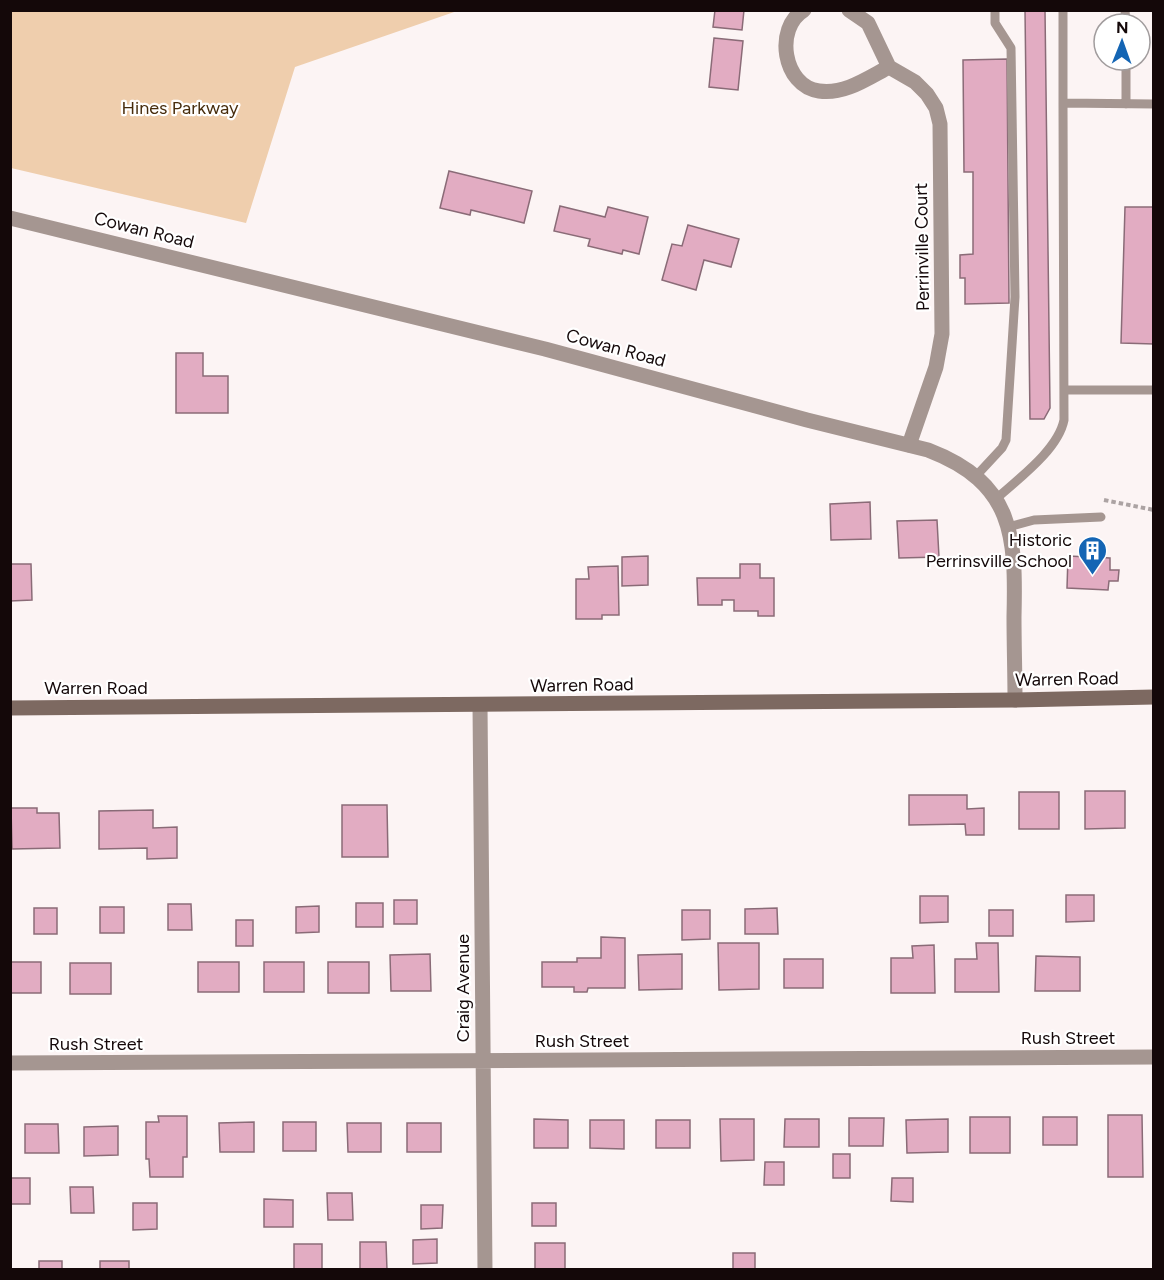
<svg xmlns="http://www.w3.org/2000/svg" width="1164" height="1280" font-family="Figtree,sans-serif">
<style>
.green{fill:#efcead}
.building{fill:#e2acc2;stroke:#8a6b77;stroke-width:1.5}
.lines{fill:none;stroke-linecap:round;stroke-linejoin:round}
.path{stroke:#aca3a3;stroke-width:4;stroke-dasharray:4.5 3;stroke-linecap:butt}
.service{stroke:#a59691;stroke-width:9}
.minor{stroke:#a59691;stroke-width:15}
.tertiary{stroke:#a59691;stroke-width:15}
.secondary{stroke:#7d6961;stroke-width:15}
.labels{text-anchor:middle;stroke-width:4.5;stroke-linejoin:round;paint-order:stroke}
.park-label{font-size:18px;fill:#472c0c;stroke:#fff}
.street-label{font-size:18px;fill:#140809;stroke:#fff}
.poi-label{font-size:18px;fill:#140809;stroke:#fff;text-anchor:end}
</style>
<rect width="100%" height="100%" fill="#fcf4f4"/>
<!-- green -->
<path class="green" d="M11,10H457V11L295,67L246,223L11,168Z"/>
<!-- building -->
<path class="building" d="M715,10H744L742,30L713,27Z
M1025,10H1045L1050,408L1044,419H1030Z
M714,38L743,41L738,90L709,87Z
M1007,59L1009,303L965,304V278H960V255L973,254V172H964L963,60Z
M449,171L532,191L524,223L471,210L470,215L440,208Z
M560,206L605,217L608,207L648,217L639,254L623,250L622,254L588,246L590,239L554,231Z
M1125,207H1154V344L1121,343Z
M688,225L739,239L731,267L704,260L696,290L662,280L672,244L682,246Z
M176,353H203V376H228V413H176Z
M870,502L871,539L831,540L830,504Z
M937,520L939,557L899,558L897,521Z
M648,556V585L622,586V557Z
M1068,556L1110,558V570H1119L1118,581H1109L1108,590L1067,588Z
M10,564H31L32,600L10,601Z
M740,564H760V578H774V616H758V611H734V600H722V605H698L697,578H740Z
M618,566L619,615H602V619H576V579H589L588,567Z
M1085,791H1125V828L1085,829Z
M1019,792H1059V829H1019Z
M909,795H967V809L984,808V835H966L965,824L909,825Z
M342,805H387L388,857H342Z
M11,808H37V813H59L60,848L12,849Z
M153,810V828L177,827V858L147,859V848L99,849V811Z
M1066,895H1094V921L1066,922Z
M920,896H948V922L920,923Z
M394,900H417V924H394Z
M356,903H383V927H356Z
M168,904H191L192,930H168Z
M319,906V932L296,933V907Z
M100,907H124V933H100Z
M34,908H57V934H34Z
M777,908L778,934H745V909Z
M682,910H710V939L682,940Z
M989,910H1013V936H989Z
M236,920H253V946H236Z
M601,937L625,938V988H588L587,992H574V987H542V962H577V958H601Z
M718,943H759V989L719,990Z
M976,943H998L999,992H955V959H977Z
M934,945L935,993H891V958H913L912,946Z
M430,954L431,991H391L390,955Z
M682,954V989L639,990L638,955Z
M1036,956L1080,957V991H1035Z
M784,959H823V988H784Z
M10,962H41V993H10Z
M198,962H239V992H198Z
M264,962H304V992H264Z
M328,962H369V993H328Z
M70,963H111V994H70Z
M1108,1115H1142L1143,1177H1108Z
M158,1116H187V1157H183V1177H150L149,1159H146V1122H159Z
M970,1117H1010V1153H970Z
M1043,1117H1077V1145H1043Z
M849,1118H884L883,1146H849Z
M534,1119L568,1120V1148H534Z
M720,1119H754V1160L721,1161Z
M785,1119H819V1147H784Z
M948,1119V1152L907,1153L906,1120Z
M590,1120H624V1149L590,1148Z
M656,1120H690V1148H656Z
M254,1122V1152H220L219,1123Z
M283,1122H316V1151H283Z
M347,1123H381V1152H348Z
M407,1123H441V1152H407Z
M25,1124H58L59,1153H25Z
M118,1126V1155L84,1156V1127Z
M833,1154H850V1178H833Z
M765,1162H784V1185H764Z
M10,1178H30V1204H10Z
M892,1178H913V1202L891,1201Z
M70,1187H93L94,1213H71Z
M327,1193H352L353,1220H328Z
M264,1199L293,1200V1227H264Z
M133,1203H157V1229L133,1230Z
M532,1203H556V1226H532Z
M421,1205H443L442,1228L421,1229Z
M437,1239V1263L413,1264V1240Z
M360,1242H386L387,1270H360Z
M535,1243H565V1270H535Z
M294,1244H322V1270H294Z
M733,1253H755V1270H733Z
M39,1261H62V1270H39Z
M100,1261H129V1270H100Z"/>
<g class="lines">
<!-- path -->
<path class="path" d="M1104,500L1154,510"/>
<!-- service -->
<path class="service" d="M1063,10V103
M1125,10L1126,24
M1126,60V104
M1064,390H1154
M976,476L1002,448L1006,440L1015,297L1011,48L995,23V10
M996,499C1018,479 1058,450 1064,420L1063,103L1154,104
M1008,527L1034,520L1101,517"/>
<!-- minor -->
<path class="minor" d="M804,10C774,28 783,86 819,91C844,95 868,78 889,67
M849,10L868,23L889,67L915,82L927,94L936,108L940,124L942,334L936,367L909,445
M480,705L485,1270
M10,1063L1154,1057"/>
<!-- tertiary -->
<path class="tertiary" d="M10,218L545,349L807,420L928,450C1014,483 1016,536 1014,617C1014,645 1015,673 1015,700"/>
<!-- secondary -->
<path class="secondary" d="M10,708L1015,700L1154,697"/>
</g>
<!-- icons -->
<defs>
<symbol id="building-pin" viewBox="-11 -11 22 30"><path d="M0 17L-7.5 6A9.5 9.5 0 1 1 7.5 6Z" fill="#1465b4" stroke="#fff"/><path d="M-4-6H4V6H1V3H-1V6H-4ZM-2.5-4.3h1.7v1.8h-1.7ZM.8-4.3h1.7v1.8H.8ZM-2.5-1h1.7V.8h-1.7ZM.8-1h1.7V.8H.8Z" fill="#fff"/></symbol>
</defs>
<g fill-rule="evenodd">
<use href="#building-pin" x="1076" y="534" width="33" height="45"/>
</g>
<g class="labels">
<!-- park labels -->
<g class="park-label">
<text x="180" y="114">Hines Parkway</text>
</g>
<!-- street labels -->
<g class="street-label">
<text transform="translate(144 230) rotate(14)" y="6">Cowan Road</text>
<text transform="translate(922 247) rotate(-91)" y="6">Perrinville Court</text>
<text transform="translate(616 348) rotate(15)" y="6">Cowan Road</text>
<text transform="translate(1067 679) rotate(-1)" y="6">Warren Road</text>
<text transform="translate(582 685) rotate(-1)" y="6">Warren Road</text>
<text x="96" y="694">Warren Road</text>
<text transform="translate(463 988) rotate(-90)" y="6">Craig Avenue</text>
<text x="1068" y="1044">Rush Street</text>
<text x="582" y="1047">Rush Street</text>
<text x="96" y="1050">Rush Street</text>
</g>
<!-- poi labels -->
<g class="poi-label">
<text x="1072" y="546">Historic<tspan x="1072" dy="21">Perrinsville School</tspan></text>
</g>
</g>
<!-- border -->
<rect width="1164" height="1280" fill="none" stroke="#140809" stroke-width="24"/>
<!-- north arrow -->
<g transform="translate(1122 42) rotate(1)"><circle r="28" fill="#ffffff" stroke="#a19c9d" stroke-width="1.5"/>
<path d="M0-4.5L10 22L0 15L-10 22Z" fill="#1465b4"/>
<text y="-9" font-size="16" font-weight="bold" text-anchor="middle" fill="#140809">N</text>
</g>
</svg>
